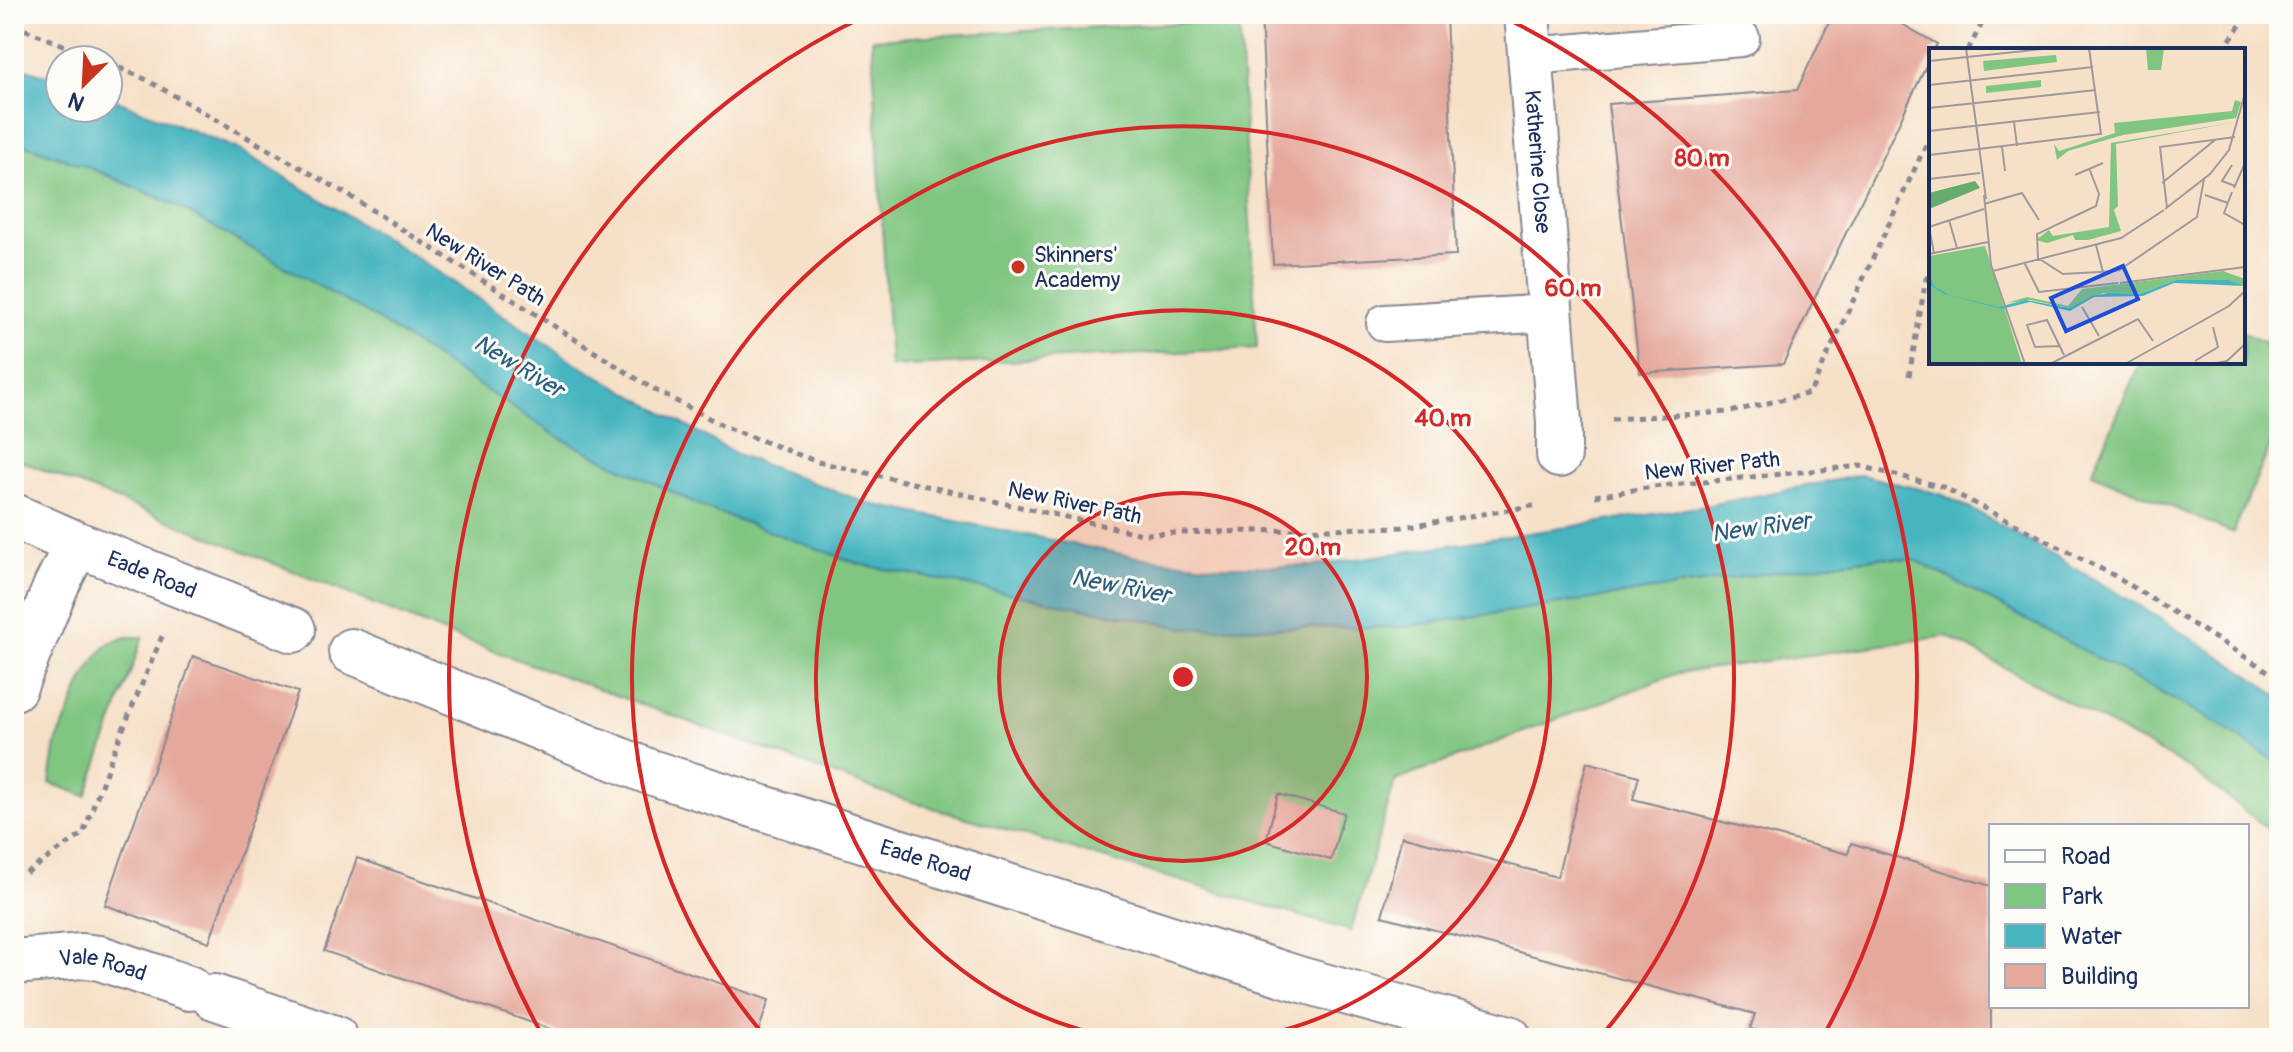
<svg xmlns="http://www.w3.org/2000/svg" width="2293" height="1052" font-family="Pangolin,sans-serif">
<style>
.green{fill:#80c681;stroke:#4e7a70;stroke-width:2}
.water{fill:#47b5c0;stroke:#31728f;stroke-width:2}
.building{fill:#e5a99c}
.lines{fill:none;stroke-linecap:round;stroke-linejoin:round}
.service-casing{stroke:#888892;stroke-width:40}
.minor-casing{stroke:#888892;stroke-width:48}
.path{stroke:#888892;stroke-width:5;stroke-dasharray:6 6;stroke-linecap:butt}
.service{stroke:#fff;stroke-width:36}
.minor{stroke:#fff;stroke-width:44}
.ring{fill:none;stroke:#d62828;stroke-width:4}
.poi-dot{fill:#c8321e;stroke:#fdfcf7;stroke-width:3}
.labels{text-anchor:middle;stroke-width:6;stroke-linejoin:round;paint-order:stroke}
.street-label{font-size:22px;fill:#1b2f5e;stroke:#fdfcf7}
.poi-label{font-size:22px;fill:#1b2f5e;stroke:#fdfcf7;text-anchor:start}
.water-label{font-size:24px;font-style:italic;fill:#2a5e80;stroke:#fdfcf7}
.inset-road{fill:none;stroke:#9e999d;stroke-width:2}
.view{fill:#1d4ed8;fill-opacity:0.15;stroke:#1d4ed8;stroke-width:4}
.inset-edge{fill:none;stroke:#1b2f5e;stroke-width:4}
.centre{fill:#d62828;stroke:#fdfcf7;stroke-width:4}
.ring-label{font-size:24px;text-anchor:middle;font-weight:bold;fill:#d62828;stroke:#fdfcf7;stroke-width:6;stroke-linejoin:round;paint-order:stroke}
</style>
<rect width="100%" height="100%" fill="#fdfcf7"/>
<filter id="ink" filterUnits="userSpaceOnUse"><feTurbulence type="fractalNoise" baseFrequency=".0125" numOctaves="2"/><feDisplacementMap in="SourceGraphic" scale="16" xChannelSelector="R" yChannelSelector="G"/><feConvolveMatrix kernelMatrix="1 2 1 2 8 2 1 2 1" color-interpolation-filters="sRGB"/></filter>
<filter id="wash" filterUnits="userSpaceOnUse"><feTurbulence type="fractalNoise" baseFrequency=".006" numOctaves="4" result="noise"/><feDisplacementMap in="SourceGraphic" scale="32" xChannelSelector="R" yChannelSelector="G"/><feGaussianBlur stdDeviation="1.8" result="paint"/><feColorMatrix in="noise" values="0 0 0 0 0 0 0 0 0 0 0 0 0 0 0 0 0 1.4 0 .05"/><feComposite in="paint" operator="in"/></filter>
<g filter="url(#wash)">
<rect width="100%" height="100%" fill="#f6e0c7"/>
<!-- green -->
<path class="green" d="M1239,20L1257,348L890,367L872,39Z
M14,141L86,166L173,204L372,316L558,437L703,507L859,564L1185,628L1403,627L1842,562L1880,557L1918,561L2219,724L2279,764V837L2189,768L1947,636L1678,673L1395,781L1351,931L899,798L458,638L14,458Z
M2243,333L2279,349V426L2233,533L2092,473L2140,362H2243Z
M127,637H143L86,796L50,783L56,743L84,678L97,656L109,643Z"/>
<!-- water -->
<path class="water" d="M14,65L60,80V108H108V97L238,149L414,256L569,359L736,454L870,504L1137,557L1216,566H1312L1699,507L1861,475L1941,494L1992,520L2133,602L2248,674L2279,697V764L2219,724L1918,561L1880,557L1842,562L1403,627L1185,628L859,564L703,507L558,437L372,316L173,204L86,166L14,141Z"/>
<g id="blocks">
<!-- building -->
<path class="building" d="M1261,14H1446L1456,255L1273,264Z
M1833,14H1884L1937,44L1934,50H1931V56L1783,364L1640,373L1608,104L1797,90Z
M193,656L298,692L209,942L105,905Z
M1587,762L1639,776L1633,799L1848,854L1851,843L1991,886V1038H1779L1750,1029L1755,1014L1382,916L1402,836L1557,877Z
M1278,794L1344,813L1331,860L1266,841Z
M357,858L769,1000L756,1038H576L324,951Z"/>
</g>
</g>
<g filter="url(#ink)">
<use href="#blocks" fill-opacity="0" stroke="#888892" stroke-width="2"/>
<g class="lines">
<defs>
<path id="service" d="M1531,56L1741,38
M1385,323L1550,313"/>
<g id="minor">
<path id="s1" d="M1527,14L1559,422V455"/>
<path id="s2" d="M14,516L77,544L293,630"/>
<path id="s3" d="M351,651L647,771L1299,979L1509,1038"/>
<path d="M14,688L56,586L77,544"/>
<path id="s4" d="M14,962L82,956L100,958L189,988"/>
<path d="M214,997L335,1038"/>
</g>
</defs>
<!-- service casing -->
<use href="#service" class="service-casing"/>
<!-- minor casing -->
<use href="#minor" class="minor-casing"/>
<!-- path -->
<path class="path" d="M14,25L100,60
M1968,50L1987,14
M2223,50L2248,14
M108,63L145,79L345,193L653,389L726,427L818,462L1142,534L1403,527L1538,505
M1909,376L1926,279L1931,271
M1612,419L1730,412L1810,393L1931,134
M1595,496L1653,487L1860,466L1943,487L2117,577L2279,678
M26,873L83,834L113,753L163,634"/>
<!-- service -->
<use href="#service" class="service"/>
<!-- minor -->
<use href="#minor" class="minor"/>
</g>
</g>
<!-- distance rings -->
<circle cx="1183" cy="677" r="184" fill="#d62828" fill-opacity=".12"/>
<g class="ring">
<circle cx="1183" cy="677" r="184"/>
<path d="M1116 1038A367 367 0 1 1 1250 1038"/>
<path d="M764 1035A551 551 0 1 1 1602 1035"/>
<path d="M541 1033A734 734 0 0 1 867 15M1499 15A734 734 0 0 1 1825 1033"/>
</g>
<!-- markers -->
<circle class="poi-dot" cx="1018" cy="267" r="8"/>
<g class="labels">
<!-- street labels -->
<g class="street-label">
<text dy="8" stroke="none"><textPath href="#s1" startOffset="148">Katherine Close</textPath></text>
<text transform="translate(486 264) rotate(32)" y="8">New River Path</text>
<text transform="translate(1712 465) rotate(-6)" y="8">New River Path</text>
<text transform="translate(1075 502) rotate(12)" y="8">New River Path</text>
<text dy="8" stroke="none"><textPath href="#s2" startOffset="150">Eade Road</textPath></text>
<text dy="8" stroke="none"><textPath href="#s3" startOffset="612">Eade Road</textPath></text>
<text dy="8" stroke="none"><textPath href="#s4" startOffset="90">Vale Road</textPath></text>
</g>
<!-- poi labels -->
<g class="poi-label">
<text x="1034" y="262">Skinners'<tspan x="1034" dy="25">Academy</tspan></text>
</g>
<!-- water labels -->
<g class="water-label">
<text transform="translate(519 366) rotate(31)" y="8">New River</text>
<text transform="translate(1761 527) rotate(-8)" y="8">New River</text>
<text transform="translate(1121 586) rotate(11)" y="8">New River</text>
</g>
</g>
<!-- overview -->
<g transform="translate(1929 48)">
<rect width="316" height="316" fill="#f6e0c7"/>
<path d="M217,0H235L232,22H219ZM127,7L128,14L55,23L54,13ZM112,32V39L57,45V38ZM306,52L312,54L307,70L194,87L139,103L128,112L125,96L130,103L186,85L185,75L303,63ZM307,74L187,96L189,158L185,162L192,183L159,192H146L144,187L118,195L107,192L120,182L124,188L180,179L182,95ZM56,198L93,316H0V208ZM294,223L316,231V237L247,232L210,246L174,245L141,260L101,252L78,255L98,249L139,258L153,241Z" fill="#80c681"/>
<path d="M46,133L51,140L0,161V145Z" fill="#68ab6f"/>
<path d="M0,226L5,238L20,247L70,259L96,252L141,260L163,248L180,245L210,246L247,232H299L316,238L245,235L214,248L165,249L141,263L101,254L73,261L15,246L1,237Z" fill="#47b5c0"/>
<path class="inset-road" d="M37,0L57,151M0,13L123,0M0,37L164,19M0,60L167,42M85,74L88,98M0,83L171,64M73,99L76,123M0,107L172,86L160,0M303,117L293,133L306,138M160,120L170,146L167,158L108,186L109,210L134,226L188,223M146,127L174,115M0,131L51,125M233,135L286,92M305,140L316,115M303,144L295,165L316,177M55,147L62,217L96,316M276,147L299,155M55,156L93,145L110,172M238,160L231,99L306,89M236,161L281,126L300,102L316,45M20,172L28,200M0,179L55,161M0,179L5,205M167,197L174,224M0,206L59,194M95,214L110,244L189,235M64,223L192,190L235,162M189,223L268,169L275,131M191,235L316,219M153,259L170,288M130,298L106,299L98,277L118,272L135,307M266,313L289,299L284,279M121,316L209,271L224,293M196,316L300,258L316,243M281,316L298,313L316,296"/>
<path class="view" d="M194,218L209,251L137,283L122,250Z"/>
<rect width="316" height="316" class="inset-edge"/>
</g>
<circle cx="1183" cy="677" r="12" class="centre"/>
<g class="ring-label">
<text x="1702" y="166">80 m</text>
<text x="1573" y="296">60 m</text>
<text x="1443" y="426">40 m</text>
<text x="1313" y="555">20 m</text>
</g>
<!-- margin -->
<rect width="2293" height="1052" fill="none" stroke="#fdfcf7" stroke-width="48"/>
<!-- legend -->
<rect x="1989" y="824" width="260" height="184" fill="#fdfcf7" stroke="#a3aaba" stroke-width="2"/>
<rect x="2005" y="850" width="40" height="12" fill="#ffffff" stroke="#a3aaba" stroke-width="2"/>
<text x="2061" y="864" font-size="24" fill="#1b2f5e">Road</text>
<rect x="2005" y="884" width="40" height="24" fill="#80c681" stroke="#a3aaba" stroke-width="2"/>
<text x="2061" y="904" font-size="24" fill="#1b2f5e">Park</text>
<rect x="2005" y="924" width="40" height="24" fill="#47b5c0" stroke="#a3aaba" stroke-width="2"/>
<text x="2061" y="944" font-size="24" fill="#1b2f5e">Water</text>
<rect x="2005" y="964" width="40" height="24" fill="#e5a99c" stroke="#a3aaba" stroke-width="2"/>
<text x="2061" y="984" font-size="24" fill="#1b2f5e">Building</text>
<!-- north arrow -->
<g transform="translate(84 84) rotate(204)"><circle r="38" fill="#fdfcf7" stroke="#a3aaba" stroke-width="2"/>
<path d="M0-6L14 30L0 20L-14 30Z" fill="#c8321e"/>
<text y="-12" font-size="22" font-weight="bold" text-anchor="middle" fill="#1b2f5e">N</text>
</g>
</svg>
